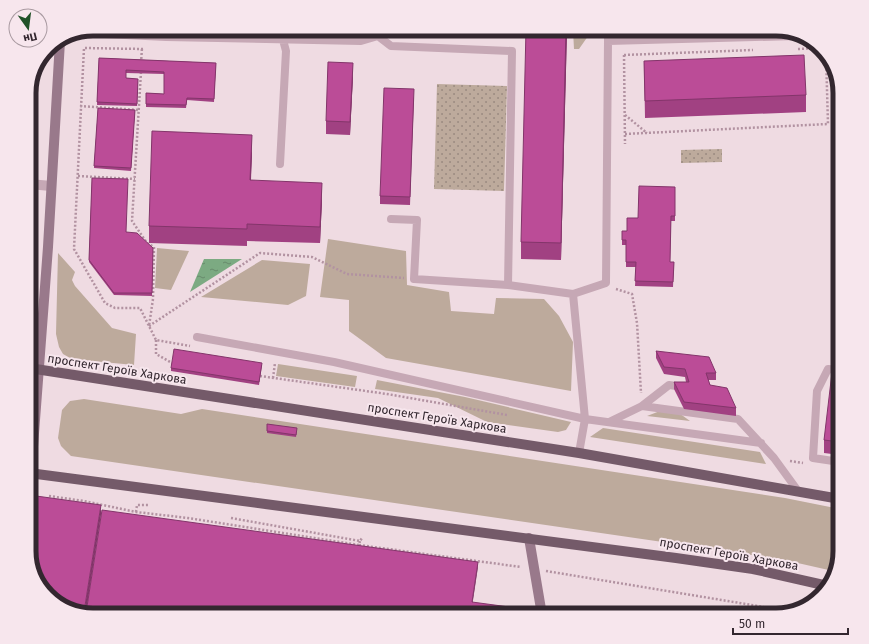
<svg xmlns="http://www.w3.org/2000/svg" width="869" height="644" font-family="'Fira Sans',sans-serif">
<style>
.grass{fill:#bdaa9c}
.park{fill:url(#park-dots)}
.water{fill:url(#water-ripples)}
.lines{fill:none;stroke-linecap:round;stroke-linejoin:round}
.path{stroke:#b292a1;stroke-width:2.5;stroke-dasharray:2 2;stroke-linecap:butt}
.lane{stroke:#c6a8b5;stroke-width:8}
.street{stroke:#c6a8b5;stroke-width:10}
.secondary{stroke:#99798b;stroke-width:10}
.primary{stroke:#745a69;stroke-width:10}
.wall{fill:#a14182}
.shaded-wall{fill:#83356a}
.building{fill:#bb4c97;stroke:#83356a}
.labels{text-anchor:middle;stroke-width:4;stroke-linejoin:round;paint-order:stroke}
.street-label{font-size:12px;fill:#33272f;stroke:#f7e6ed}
.rim{fill:none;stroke:#33272f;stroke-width:5}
</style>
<defs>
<pattern id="park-dots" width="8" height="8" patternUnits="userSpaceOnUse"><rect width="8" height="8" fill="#bdaa9c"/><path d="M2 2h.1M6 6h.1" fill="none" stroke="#9a8a80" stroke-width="1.8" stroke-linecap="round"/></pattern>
<pattern id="water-ripples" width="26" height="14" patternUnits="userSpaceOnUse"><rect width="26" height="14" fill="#7caa82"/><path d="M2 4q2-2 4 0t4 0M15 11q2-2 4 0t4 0" fill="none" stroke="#668a6b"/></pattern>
</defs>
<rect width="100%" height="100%" fill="#efdbe2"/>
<!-- grass -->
<path class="grass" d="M543,29H593L579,49H574L573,30Z
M328,239L406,251L407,285L449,292L451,311L494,314L496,298L544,299L559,316L573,342L571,391L386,358L349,331V300L320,297Z
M157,248L189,251L171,290L155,288Z
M58,253L75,272L72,280L75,286L112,328L136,334L134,365L72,359L63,354L59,347L56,334Z
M262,260L310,264L306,296L288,305L201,297Z
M278,364L357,376L355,387L276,376Z
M377,380L465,397L571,422L566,430L558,432L487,422L438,398L375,389Z
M84,399L181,414L202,409L785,498L840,509V551L833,571L780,559L71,456L61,446L58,438L62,410L70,401Z
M660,411L679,413L690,421L647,416Z
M603,428L760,452L766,464L590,437Z"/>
<!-- park -->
<path class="park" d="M437,84L507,86L504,191L434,189Z
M722,149V162L681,163V150Z"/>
<!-- water -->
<path class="water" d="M204,259H242L190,292Z"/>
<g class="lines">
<!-- path -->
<path class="path" d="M143,49L84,48L74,249L105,303L115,308H140L156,340L190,346
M798,49L819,48
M624,55L753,50
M624,55L625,144
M141,63L142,48
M141,72L132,221L147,243L154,247L153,299L149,326
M80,106L139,110
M625,115L647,133
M29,121L31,85
M625,134L828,124L826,55
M78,176L135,179
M616,289L632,294L637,323L641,393
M149,326L260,253L312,257L347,274L404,278
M156,340V354L172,363
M260,376L387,394L507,415
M273,378L275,363
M790,461L803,463
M49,496L84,501L136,512L188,518L359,545L360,541
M136,512L137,505H148
M231,518L360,541L362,538
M359,545L521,567
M546,571L758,606L787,612"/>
<!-- lane -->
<path class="lane" d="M84,33L166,37L361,41L378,36L380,29
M204,35L211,34L218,29
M378,36L391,46L512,51L508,285
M608,41V29
M280,164L286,51L283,40V29
M391,219L417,220L414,279L508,285L573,294L585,419L579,453
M573,294L606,283L608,41L796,36
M197,337L334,362L585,419L761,443
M840,370L828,369L817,391L813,458L840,462
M642,406L669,385L684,387
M609,422L642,406L738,419L774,458L798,491
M702,615V612"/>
<!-- street -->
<path class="street" d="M29,184L51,186"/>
<!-- secondary -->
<path class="secondary" d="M31,473L48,247L60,41
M529,538L542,615"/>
<!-- primary -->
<path class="primary" d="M29,368L579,453L840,499
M29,473L676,558L753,569L828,586"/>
</g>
<!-- wall -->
<path class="wall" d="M567,29L561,260L521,259V242Z
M99,58L216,63L214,102L187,100L186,108L146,107V93L164,94V74L126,73V78L138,79L137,106L97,105Z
M644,61L806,95V112L645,118Z
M353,76L350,135L326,134V121Z
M414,96L410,205L380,204V196Z
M98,108L135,110L131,171L94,168Z
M252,152L251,180L322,200L320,243L247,241V246L149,243V226Z
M92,178L126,232L153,248L152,296L114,295L89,262Z
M675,187V221H671L670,262H674L673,287L635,286L636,267H626V245H622V231H627L638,218Z
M656,351L716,373V380H708L710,385L736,408V416L684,409L674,389V382H686L685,377L664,374L656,358Z
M262,365L259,385L171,371V368Z
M840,365V455L824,453V440Z
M267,431H297L296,437L267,433Z"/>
<!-- shaded-wall -->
<path class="shaded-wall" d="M566,29L567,33L561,260V243Z
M353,63V76L350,135V122Z
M252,135V152L250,197V180Z
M322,183V200L320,243V227Z
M101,505V515L86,613L84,612Z
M478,562V567L472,607V602Z"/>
<!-- building -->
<path class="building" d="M526,29H566L561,243L521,242Z
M804,55L806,95L645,101L644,61Z
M99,58L216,63L214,99L187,98L186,105L146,104V93L164,94V72L126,70V78L138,79L137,104L97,102Z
M328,62L353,63L350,122L326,121Z
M384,88L414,89L410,197L380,196Z
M98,108L135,110L131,168L94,166Z
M152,131L252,135L250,180L322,183L320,227L247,224V229L149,226Z
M92,178L128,179L126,232L137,233L153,248L152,293H114L89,260Z
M639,186L675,187V216H671L670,262H674L673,282L635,281L636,262H626V240H622V231H627V218H638Z
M174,349L262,363L259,382L171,368Z
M656,351L709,357L716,373H706L710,385L727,388L736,408L684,402L674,382H689L685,369L664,367Z
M833,364L840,365V442L824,440Z
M267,424L297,428L296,435L267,431Z
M29,495L101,505L84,612L54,602L37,583L29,555Z
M102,510L478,562L472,602L524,609L523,615H93L86,613Z
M756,608L782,613L776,615H755Z"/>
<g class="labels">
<!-- street labels -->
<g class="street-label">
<text transform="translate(117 369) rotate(9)" y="4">проспект Героїв Харкова</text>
<text transform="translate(437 418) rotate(9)" y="4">проспект Героїв Харкова</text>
<text transform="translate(729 554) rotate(10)" y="4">проспект Героїв Харкова</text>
</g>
</g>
<!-- crop -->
<path d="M0 0H869V644H0ZM93 36H776A57 57 0 0 1 833 93V551A57 57 0 0 1 776 608H93A57 57 0 0 1 36 551V93A57 57 0 0 1 93 36Z" fill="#f7e6ed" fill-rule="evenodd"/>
<path class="rim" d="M93 36H776A57 57 0 0 1 833 93V551A57 57 0 0 1 776 608H93A57 57 0 0 1 36 551V93A57 57 0 0 1 93 36Z"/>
<!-- north arrow -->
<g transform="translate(28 28) rotate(166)"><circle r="19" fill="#f7e6ed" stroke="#a99aa1"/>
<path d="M0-3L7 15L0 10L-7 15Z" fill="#215128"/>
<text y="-6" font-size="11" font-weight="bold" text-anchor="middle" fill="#33272f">Пн</text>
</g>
<!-- scale -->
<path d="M733 628v6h115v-6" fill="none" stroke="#33272f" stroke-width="2"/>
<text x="739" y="628" font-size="12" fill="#33272f" stroke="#f7e6ed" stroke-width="3" paint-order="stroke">50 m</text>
</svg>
